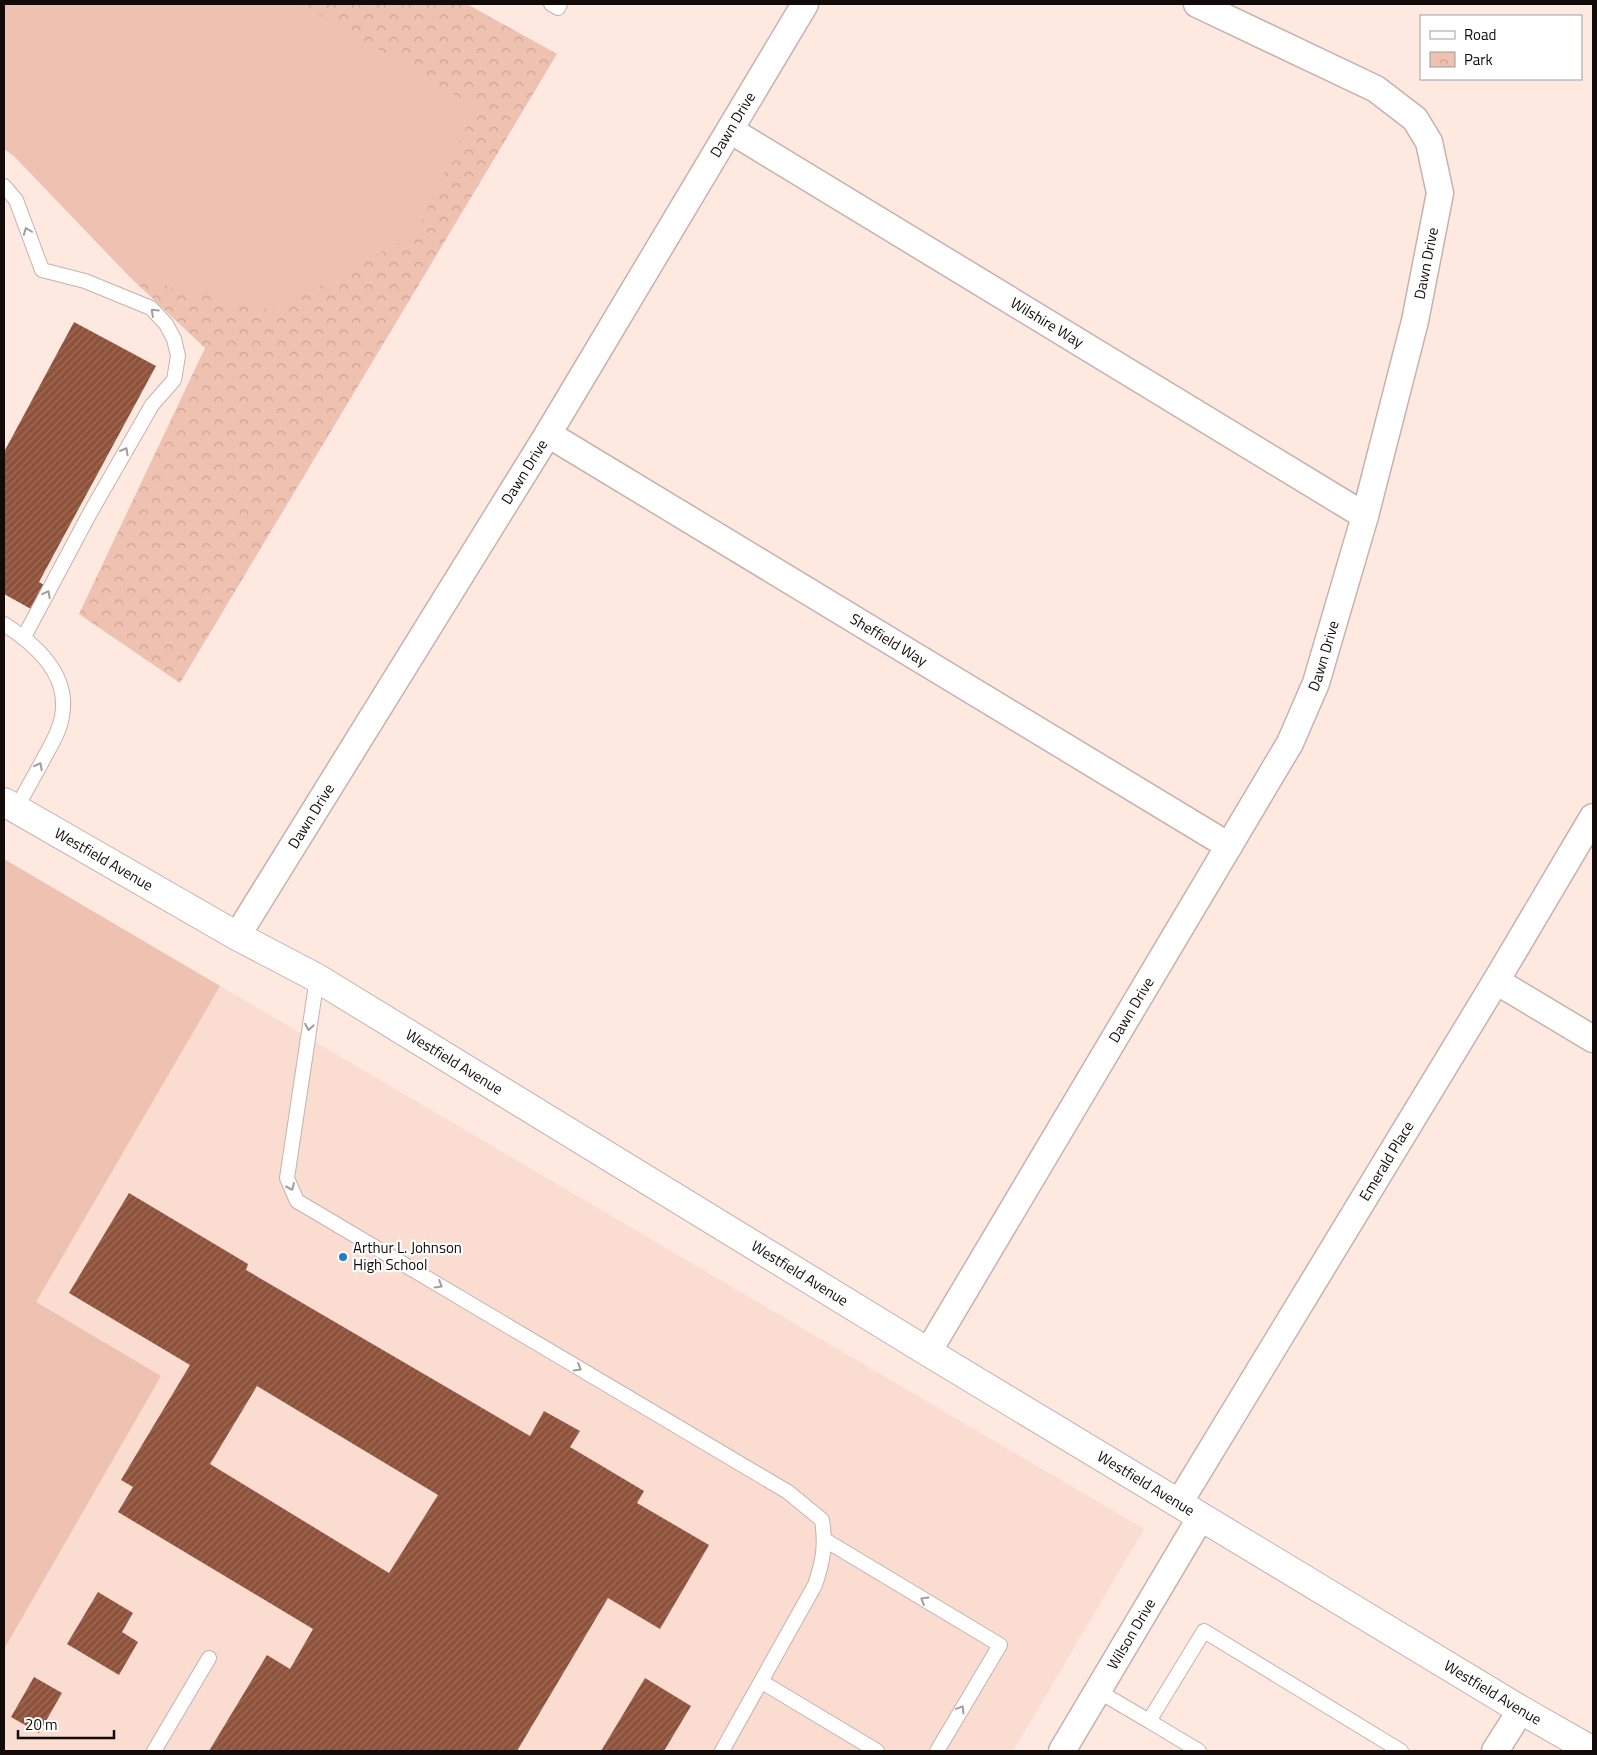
<svg xmlns="http://www.w3.org/2000/svg" width="1597" height="1755" font-family="'Titillium Web',sans-serif">
<style>
.built{fill:#fadcd1}
.park{fill:url(#park-crowns)}
.pitch{fill:#eec1b0}
.building{fill:url(#building-hatch);fill-rule:evenodd}
.lines{fill:none;stroke-linecap:round;stroke-linejoin:round}
.service-casing{stroke:#c6b2aa;stroke-width:16}
.minor-casing{stroke:#c6b2aa;stroke-width:29}
.tertiary-casing{stroke:#c6b2aa;stroke-width:30}
.service{stroke:#fff;stroke-width:14}
.minor{stroke:#fff;stroke-width:26}
.tertiary{stroke:#fff;stroke-width:28}
.oneway{stroke:#a09d9d}
.poi-dot{fill:#287ac9;stroke:#fff;stroke-width:2}
.labels{text-anchor:middle;stroke-width:4.5;stroke-linejoin:round;paint-order:stroke}
.street-label{font-size:15px;fill:#120b09;stroke:#fff}
.poi-label{font-size:15px;fill:#120b09;stroke:#fff;text-anchor:start}
</style>
<defs>
<pattern id="park-crowns" width="20" height="18" patternUnits="userSpaceOnUse" patternTransform="scale(1.25)"><rect width="20" height="18" fill="#eec1b0"/><path d="M2 6a3 3 0 1 1 6 0M12 15a3 3 0 1 1 6 0" fill="none" stroke="#cba496"/></pattern>
<pattern id="building-hatch" width="6" height="6" patternUnits="userSpaceOnUse" patternTransform="scale(1.25)"><rect width="6" height="6" fill="#8f5139"/><path d="M-1 1l2-2M0 6l6-6M5 7l2-2" fill="none" stroke="#9b6f5e"/></pattern>
</defs>
<rect width="100%" height="100%" fill="#fee9e1"/>
<!-- built -->
<path class="built" d="M4,859L1144,1529L1013,1751H4Z"/>
<!-- park -->
<path class="park" d="M4,4H467L557,54L180,683L79,614L205,348L131,278L14,156L4,149Z"/>
<!-- pitch -->
<path class="pitch" d="M4,4H301L476,107L416,233L274,311L131,278L14,156L4,149Z
M4,859L220,986L36,1302L161,1376L4,1649Z"/>
<!-- building -->
<path class="building" d="M74,322L156,366L39,582L44,585L31,609L4,594V452Z
M129,1193L248,1264L246,1270L530,1436L544,1411L580,1431L570,1447L644,1491L637,1503L709,1545L660,1629L608,1598L517,1751H209L267,1655L290,1669L313,1629L118,1512L133,1487L121,1480L190,1365L69,1293ZM257,1386L438,1495L389,1573L210,1464Z
M98,1592L133,1613L122,1632L138,1642L119,1675L67,1644Z
M34,1677L62,1693L39,1733L11,1717Z
M645,1678L691,1706L664,1751H601Z"/>
<g class="lines">
<defs>
<path id="service" d="M551,4L558,8L560,4
M4,186L16,200L42,270L85,281L151,308L166,324L174,339L178,356L174,380L152,405L90,513L24,637
M4,624C35,644 70,674 62,716C60,731 51,745 44,758C35,775 25,792 16,809
M317,978L287,1178L297,1201L788,1492L822,1520C826,1546 823,1561 815,1585L722,1751
M825,1540L1000,1645L937,1751
M762,1682L877,1751
M1098,1691L1149,1721
M154,1751L209,1658
M1199,1751L1149,1721L1204,1631L1401,1751"/>
<g id="minor">
<path id="s1" d="M730,130L1365,516"/>
<path id="s2" d="M548,434L1229,846"/>
<path id="s3" d="M237,936L548,434L805,4"/>
<path d="M1496,981L1593,1039"/>
<path id="s4" d="M928,1352L1290,743L1316,683L1365,516L1415,321L1440,193L1429,142L1415,119L1376,89L1197,4"/>
<path id="s5" d="M1179,1503L1496,981L1593,817"/>
<path id="s6" d="M1062,1751L1201,1517"/>
<path d="M1495,1751L1521,1710"/>
</g>
<g id="tertiary">
<path id="s7" d="M4,802L237,936L317,978L928,1352L1521,1710L1593,1751"/>
</g>
</defs>
<!-- service casing -->
<use href="#service" class="service-casing"/>
<!-- minor casing -->
<use href="#minor" class="minor-casing"/>
<!-- tertiary casing -->
<use href="#tertiary" class="tertiary-casing"/>
<!-- service -->
<use href="#service" class="service"/>
<!-- minor -->
<use href="#minor" class="minor"/>
<!-- tertiary -->
<use href="#tertiary" class="tertiary"/>
</g>
<!-- one-way arrows -->
<defs><path id="oneway-chevron" d="M-2-3.5L2.5 0L-2 3.5" fill="none" stroke-width="1.6" stroke-linecap="round" stroke-linejoin="round" transform="scale(1.25)"/></defs>
<g class="oneway">
<use href="#oneway-chevron" transform="translate(27 231) rotate(-111)"/>
<use href="#oneway-chevron" transform="translate(154 312) rotate(-137)"/>
<use href="#oneway-chevron" transform="translate(125 451) rotate(-60)"/>
<use href="#oneway-chevron" transform="translate(47 594) rotate(-62)"/>
<use href="#oneway-chevron" transform="translate(39 766) rotate(-62)"/>
<use href="#oneway-chevron" transform="translate(309 1027) rotate(99)"/>
<use href="#oneway-chevron" transform="translate(291 1187) rotate(66)"/>
<use href="#oneway-chevron" transform="translate(439 1285) rotate(31)"/>
<use href="#oneway-chevron" transform="translate(578 1368) rotate(31)"/>
<use href="#oneway-chevron" transform="translate(924 1600) rotate(-149)"/>
<use href="#oneway-chevron" transform="translate(961 1709) rotate(-59)"/>
</g>
<!-- markers -->
<circle class="poi-dot" cx="343" cy="1257" r="5"/>
<g class="labels">
<!-- street labels -->
<g class="street-label">
<text dy="5" stroke="none"><textPath href="#s3" startOffset="951">Dawn Drive</textPath></text>
<text dy="5" stroke="none"><textPath href="#s4" startOffset="1208">Dawn Drive</textPath></text>
<text dy="5" stroke="none"><textPath href="#s1" startOffset="371">Wilshire Way</textPath></text>
<text dy="5" stroke="none"><textPath href="#s3" startOffset="546">Dawn Drive</textPath></text>
<text dy="5" stroke="none"><textPath href="#s2" startOffset="398">Sheffield Way</textPath></text>
<text dy="5" stroke="none"><textPath href="#s4" startOffset="802">Dawn Drive</textPath></text>
<text dy="5" stroke="none"><textPath href="#s3" startOffset="141">Dawn Drive</textPath></text>
<text dy="5" stroke="none"><textPath href="#s7" startOffset="115">Westfield Avenue</textPath></text>
<text dy="5" stroke="none"><textPath href="#s4" startOffset="398">Dawn Drive</textPath></text>
<text dy="5" stroke="none"><textPath href="#s7" startOffset="520">Westfield Avenue</textPath></text>
<text dy="5" stroke="none"><textPath href="#s5" startOffset="400">Emerald Place</textPath></text>
<text dy="5" stroke="none"><textPath href="#s7" startOffset="925">Westfield Avenue</textPath></text>
<text dy="5" stroke="none"><textPath href="#s7" startOffset="1330">Westfield Avenue</textPath></text>
<text dy="5" stroke="none"><textPath href="#s6" startOffset="136">Wilson Drive</textPath></text>
<text dy="5" stroke="none"><textPath href="#s7" startOffset="1735">Westfield Avenue</textPath></text>
</g>
<!-- poi labels -->
<g class="poi-label">
<text x="353" y="1253">Arthur L. Johnson<tspan x="353" dy="17">High School</tspan></text>
</g>
</g>
<!-- border -->
<rect width="1597" height="1755" fill="none" stroke="#120b09" stroke-width="10"/>
<!-- legend -->
<rect x="1420" y="15" width="162" height="65" fill="#ffffff" stroke="#a09d9d"/>
<rect x="1430" y="31" width="25" height="8" fill="#ffffff" stroke="#a09d9d"/>
<text x="1464" y="40" font-size="15" fill="#120b09">Road</text>
<rect x="1430" y="52" width="25" height="15" fill="url(#park-crowns)" stroke="#a09d9d"/>
<text x="1464" y="65" font-size="15" fill="#120b09">Park</text>
<!-- scale -->
<path d="M18 1730v8h96v-8" fill="none" stroke="#120b09" stroke-width="2.5"/>
<text x="25" y="1730" font-size="15" fill="#120b09" stroke="#ffffff" stroke-width="4" paint-order="stroke">20 m</text>
</svg>
